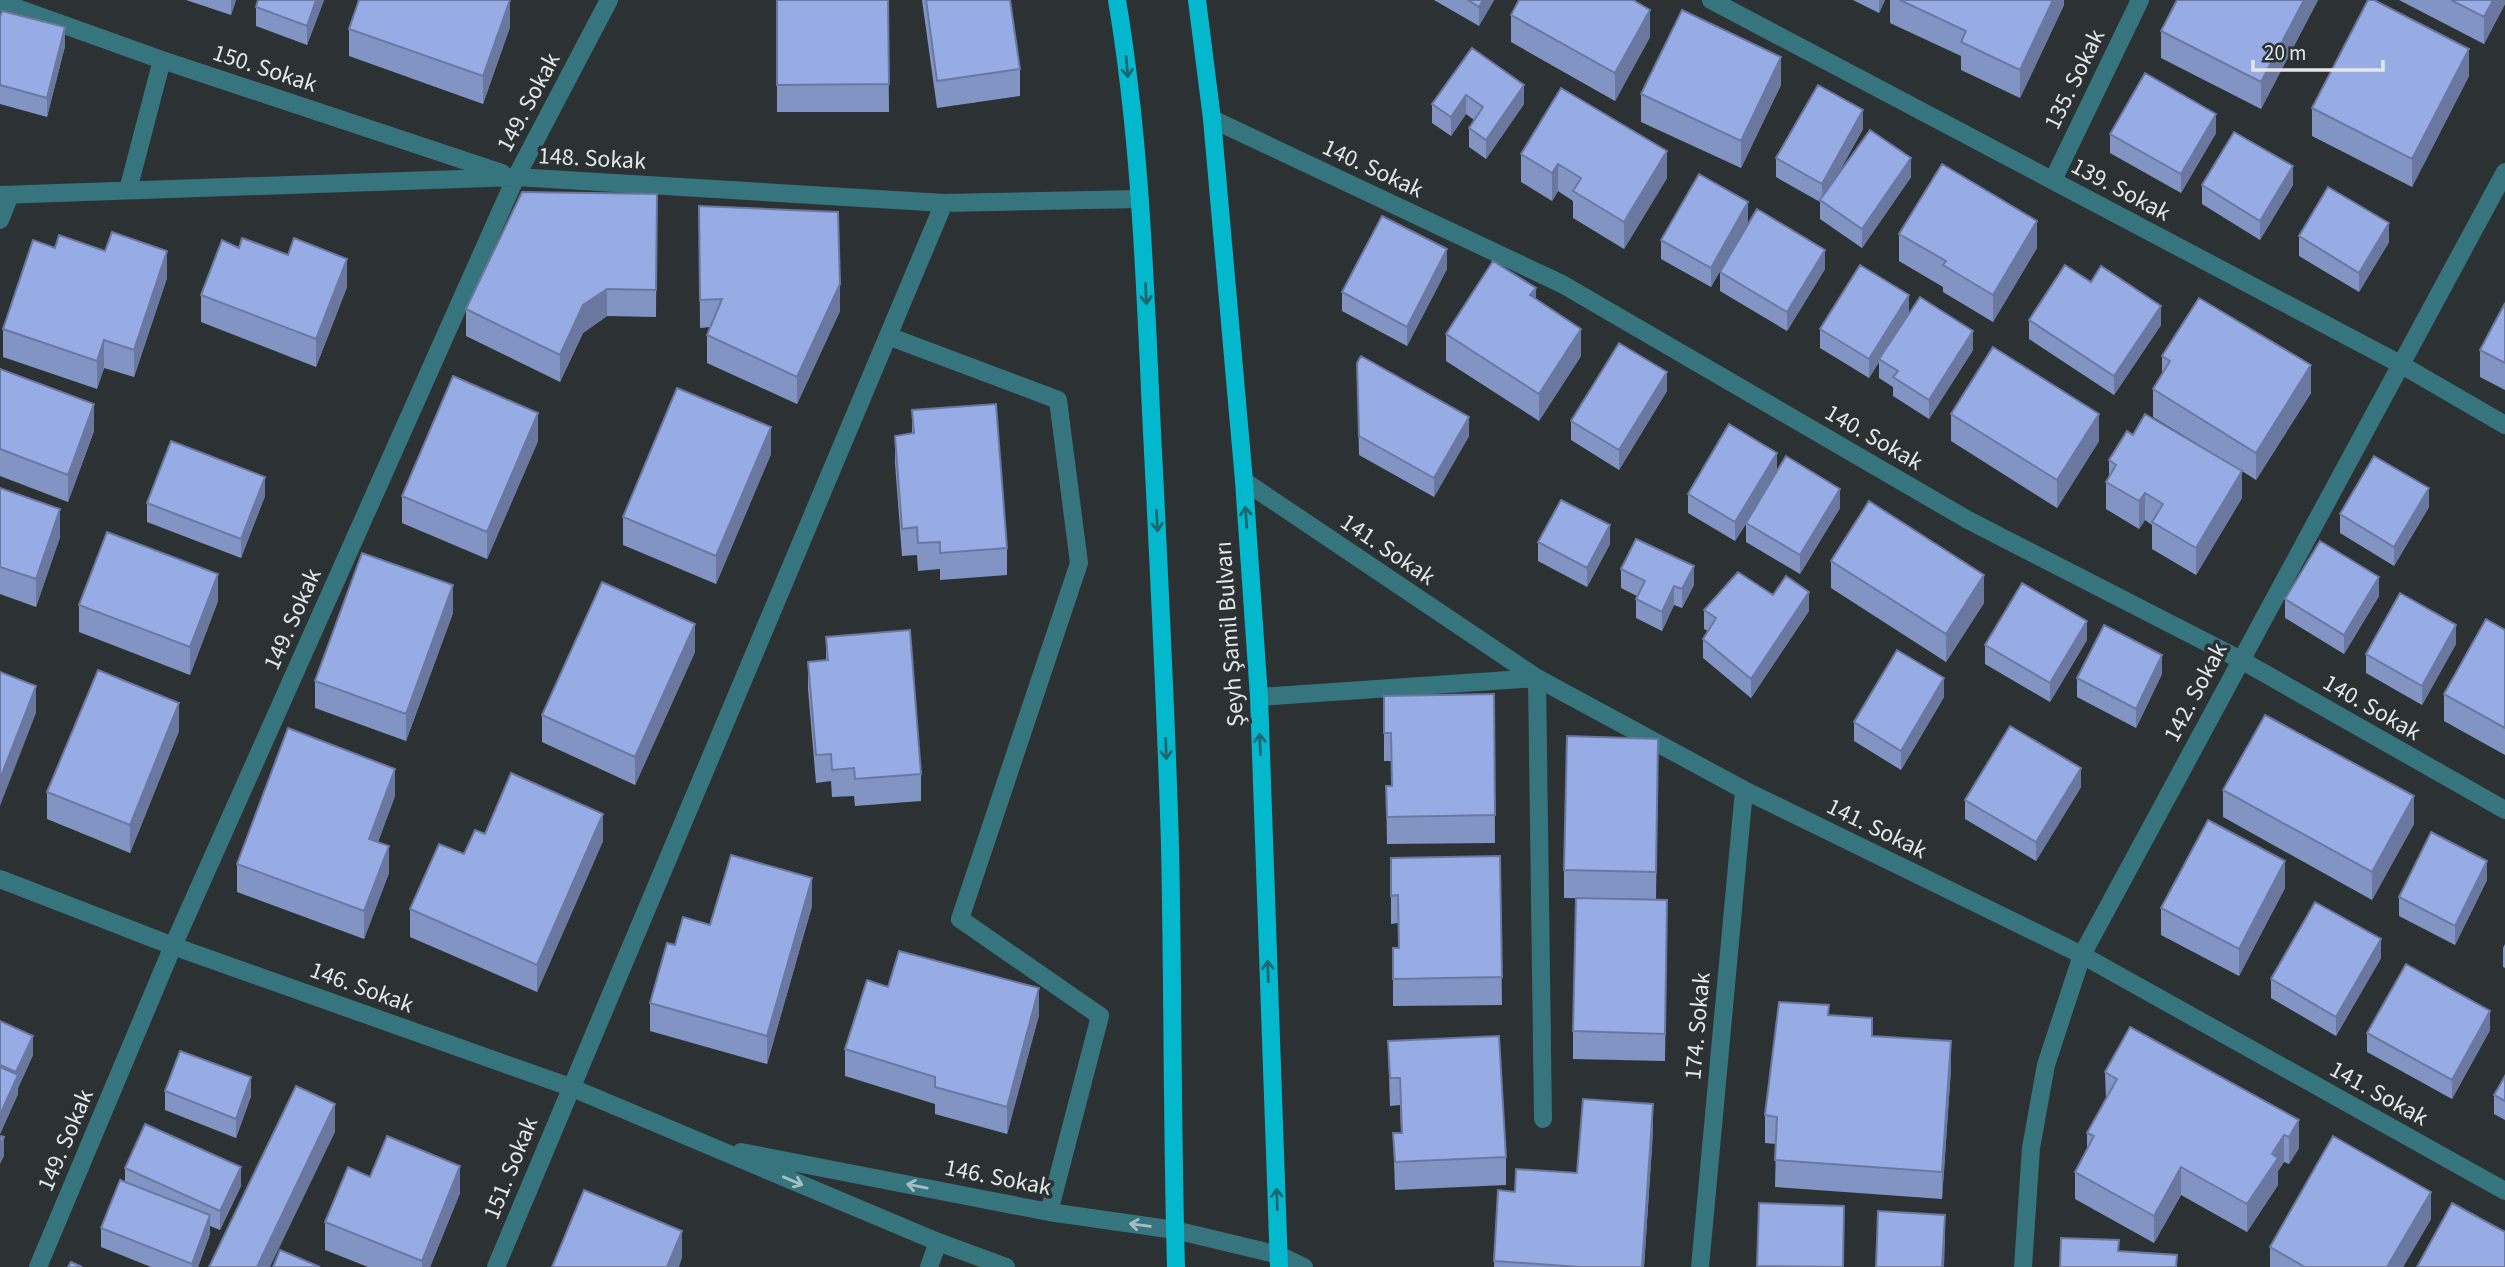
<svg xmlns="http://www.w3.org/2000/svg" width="2505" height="1267" font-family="'Source Sans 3',sans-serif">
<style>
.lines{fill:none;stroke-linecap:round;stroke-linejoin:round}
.minor{stroke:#37757e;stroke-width:18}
.major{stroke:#03b8cc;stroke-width:18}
.wall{fill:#8294c4}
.shaded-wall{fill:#6a78a0}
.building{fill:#97ace4;stroke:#6a78a0;stroke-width:2}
.oneway{stroke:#1c6771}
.oneway2{stroke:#a7bfc4}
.labels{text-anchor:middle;stroke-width:7;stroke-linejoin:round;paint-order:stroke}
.street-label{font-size:24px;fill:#e4e7e9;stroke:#2c3134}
</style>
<rect width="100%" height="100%" fill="#2c3134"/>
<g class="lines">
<!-- minor -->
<path class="minor" d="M1711,0L2400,364L2505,425
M0,2L162,60L502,173
M1212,119L1562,284L1968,520L2241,660L2505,810
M2053,180L2140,0
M128,190L162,60
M0,195L516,177L944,203L1139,199
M0,220L10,195
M888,336L1058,400L1079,563L960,919L1100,1016L1049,1212
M1244,481L1537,678L1744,790L2082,955L2505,1191
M1259,697L1537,678L1543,1119
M0,879L173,946L570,1087L938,1242L1006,1267
M741,1152L1049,1212L1175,1230L1279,1255L1304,1267
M38,1267L173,946L516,177L609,0
M496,1267L944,203
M929,1267L938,1242
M1700,1267L1744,790
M2023,1267L2031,1148L2046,1065L2082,955L2505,172"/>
<!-- major -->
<path class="major" d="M1117,0C1141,142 1145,288 1152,432C1159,570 1166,708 1170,846C1173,986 1172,1127 1176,1267
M1197,0L1212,119L1244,481L1259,697L1279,1267"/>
</g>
<!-- wall -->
<path class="wall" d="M186,0H236L231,15Z
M324,0L307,45L256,26V7Z
M777,0H888L889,112H777Z
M922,0H1010L1020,69V96L937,108Z
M1434,0H1494L1479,26Z
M1853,0H1885L1879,13Z
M1890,0H2064V5L2020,98L1961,70V56L1890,23Z
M2318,0L2261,109L2161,58V31Z
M2399,0H2505V4L2484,44Z
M1511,15L1650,37L1615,101L1511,42Z
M0,17L65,46L47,117L0,104Z
M510,27L483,104L349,56V29Z
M1472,48L1524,104L1486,159L1469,147V128L1474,120L1466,114L1451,136L1432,123V104Z
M2469,76L2412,187L2312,136V108Z
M1781,85L1741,168L1641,122V94Z
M1863,129L1833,183L1911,177L1862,248L1820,219V202L1776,177V158Z
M2216,133L2181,193L2110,153V134Z
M1521,154L1667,178L1624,249L1573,218V201L1558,191L1552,201L1521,182Z
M2202,185H2293L2260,240L2202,204Z
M657,194L656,317L607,316L583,333L560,382L466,336V309Z
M699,206L840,311L797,404L707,363V335L710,327L700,328Z
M1748,222L1711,287L1661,259V240Z
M1899,234L2037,248L1993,322L1943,292V287L1899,261Z
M2299,236L2389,242L2359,292L2299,256Z
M55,248L167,278L134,377L104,368L97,389L3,357V329Z
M239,248L347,287L316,367L201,322V295Z
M1447,269L1407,346L1342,311V292Z
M1825,269L1787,331L1720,291V272Z
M1536,299L1581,356L1539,421L1446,361V334Z
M2505,303V390L2480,377V350Z
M1909,314L1973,350L1929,419L1893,396V387L1879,378V362L1869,378L1820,348V329Z
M2029,320L2161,325L2114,395L2029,339Z
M2162,356L2311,393L2256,480L2242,471V498L2196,575L2152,549V525L2145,520L2139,529L2106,509V482L2109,476V460L2133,435L2232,465L2153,417V389L2162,375Z
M1357,363L1469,436L1434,497L1359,455Z
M0,369L94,431L68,502L0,476Z
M1667,391L1619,470L1571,440V421Z
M912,410L1007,548V575L940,580V569L918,571L917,555L902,556L895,463V436L912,434Z
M1951,414L2099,441L2057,508L1951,441Z
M538,441L487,559L402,523V496Z
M771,454L716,584L623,545V517Z
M1777,470L1840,508L1800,574L1746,542V524L1735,541L1688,513V494Z
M0,488L60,537L36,607L0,594Z
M265,496L241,558L147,522V503Z
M2429,507L2394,566L2340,533V514Z
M1538,542L1610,544L1587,587L1538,561Z
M1831,561L1984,603L1946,662L1831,588Z
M1621,569L1694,585L1682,608L1674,605L1662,631L1636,618V599L1637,596L1621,588Z
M2379,596L2344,654L2285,618V599Z
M218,601L190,675L79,632V605Z
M1704,610L1809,611L1751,698L1703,658V639L1708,631L1704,629Z
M453,613L406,741L315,708V681Z
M2505,630V755L2444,721V694Z
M826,637L921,774V801L855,806L854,796L832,797L831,781L816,783L808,689V662L826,660Z
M2087,640L2050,702L1985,664V645Z
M2456,644L2422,705L2366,673V654Z
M695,652L635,785L542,742V715Z
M2162,674L2136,728L2077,697V678Z
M1494,694L1495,843L1387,844L1386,786H1391V761H1384V696Z
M1944,697L1901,770L1854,741V722Z
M179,731L130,853L47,819V792Z
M1658,766L1656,899L1564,898V870Z
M2081,787L2036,861L1965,819V800Z
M2223,790L2414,824L2372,900L2223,817Z
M395,796L378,842L389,873L364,939L237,892V864Z
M485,834L603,841L537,992L410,937V909Z
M1500,856L1502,1005L1393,1006V948H1398V923L1391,924V858Z
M2487,880L2455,945L2399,916V897Z
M2285,888L2239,976L2161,935V908Z
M812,906L767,1064L650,1031V1003L675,945L710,925Z
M1667,927L1665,1061L1573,1059V1031Z
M2505,944V968L2503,967V948Z
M2381,958L2336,1036L2271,998V979Z
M888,987L1039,1015L1007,1134L935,1114V1104L845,1076V1049Z
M1829,1015L1872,1036L1951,1069L1942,1199L1775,1187L1776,1144L1765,1143V1115Z
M0,1021L33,1055L18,1088V1094L0,1134Z
M2490,1030L2452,1099L2367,1052V1033Z
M1388,1041L1506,1157V1185L1395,1190L1393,1133H1401L1400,1105L1390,1106Z
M2105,1072L2299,1120V1148L2289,1164L2284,1162L2278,1171V1185L2247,1232L2181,1195L2154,1243L2075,1199V1172L2087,1149V1133L2106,1100Z
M2505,1076V1120L2494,1114V1095Z
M165,1091L251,1096L236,1138L165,1110Z
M1653,1131L1644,1267H1494L1498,1190L1515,1192L1577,1173Z
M125,1168L241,1186L220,1230L210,1226V1234L198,1267H151L101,1247V1228L125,1182Z
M370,1177L460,1193L430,1267H368L325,1250V1222Z
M2431,1219L2403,1267H2270V1247Z"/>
<!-- shaded-wall -->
<path class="shaded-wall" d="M231,0H236L231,15Z
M316,0H324L307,45V26Z
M510,0V27L483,104V76Z
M1483,0H1494L1479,26V7Z
M1879,0H1885L1879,13Z
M2053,0H2064V5L2020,98V70Z
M2304,0H2318L2261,109V82Z
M2493,0H2505V4L2484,44V17Z
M1650,10V37L1615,101V73Z
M65,27V46L47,117V98Z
M2469,49V76L2412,187V159Z
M1781,57V85L1741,168V141Z
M1524,85V104L1486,159V140Z
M1466,95V114L1451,136V117Z
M1863,110V129L1822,203V184Z
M2216,114V133L2181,193V174Z
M1667,151V178L1624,249V222Z
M1911,158V177L1862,248V229Z
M1558,164V191L1552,201V173Z
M2293,166V185L2260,240V221Z
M1748,202V222L1711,287V268Z
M2037,221V248L1993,322V295Z
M2389,223V242L2359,292V273Z
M1447,249V269L1407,346V327Z
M1825,250V269L1787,331V312Z
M167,251V278L134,377V350Z
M347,259V287L316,367V339Z
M840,284V311L797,404V377Z
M1536,288V316L1530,295Z
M607,289V316L583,333L560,382V355L583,305Z
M1909,295V314L1879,359V362L1869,378V359Z
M2161,306V325L2114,395V376Z
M1581,329V356L1539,421V394Z
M1973,331V350L1929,419V400Z
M104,340V368L97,389V361Z
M2311,365V393L2256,480V453Z
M1667,372V391L1619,470V450Z
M94,404V431L68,502V475Z
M538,413V441L487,559V532Z
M2099,414V441L2057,508V480Z
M1469,417V436L1434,497V478Z
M771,427V454L716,584V556Z
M1777,453V472L1735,541V522Z
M2242,471V498L2196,575V548Z
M265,477V496L241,558V539Z
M2429,488V507L2394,566V547Z
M1840,489V508L1800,574V555Z
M2145,493V520L2139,529V501Z
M60,509V537L36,607V579Z
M1610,525V544L1587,587V568Z
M1694,566V585L1682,608V589Z
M218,574V601L190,675V647Z
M1984,575V603L1946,662V634Z
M2379,577V596L2344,654V635Z
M453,585V613L406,741V714Z
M1674,586V605L1662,631V612Z
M1809,592V611L1751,698V679Z
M2087,621V640L2050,702V683Z
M695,624V652L635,785V757Z
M2456,625V644L2422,705V686Z
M2162,655V674L2136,728V709Z
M1944,678V697L1901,770V751Z
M36,686V713L0,806V779Z
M179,703V731L130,853V825Z
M2081,768V787L2036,861V842Z
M395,769V796L369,866V839Z
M2414,796V824L2372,900V872Z
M603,814V841L537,992V965Z
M389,846V873L364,939V911Z
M2285,861V888L2239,976V949Z
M2487,861V880L2455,945V926Z
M812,878V906L767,1064V1036Z
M2381,939V958L2336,1036V1017Z
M1039,988V1015L1007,1134V1107Z
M2490,1011V1030L2452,1099V1080Z
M33,1036V1055L18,1088V1094L0,1134V1115L16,1079V1072Z
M1951,1041V1069L1942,1199V1172Z
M251,1077V1096L236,1138V1119Z
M335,1104V1132L270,1267H257Z
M1653,1104V1131L1644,1267H1642Z
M2299,1120V1148L2289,1164V1137Z
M2284,1135V1162L2278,1171V1185L2247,1232V1204Z
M4,1137V1156L0,1164V1145Z
M460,1166V1193L430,1267H422V1261Z
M241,1167V1186L220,1230V1211Z
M2181,1167V1195L2154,1243V1216Z
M2431,1192V1219L2403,1267H2387Z
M210,1215V1234L198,1267H192V1264Z
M1945,1215V1242L1944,1267H1942Z
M682,1231V1258L679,1267H667Z"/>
<!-- building -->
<path class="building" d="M258,0H316L307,26L256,7Z
M359,0H510L483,76L349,29Z
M777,0H888L889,84L777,85Z
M926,0H1010L1020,69L937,81Z
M1468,0H1483L1479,7Z
M1519,0H1633L1650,10L1615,73L1511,15Z
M1900,0H2053L2020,70L1961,42L1966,31Z
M2177,0H2304L2261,82L2161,31Z
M2368,0H2374L2469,49L2412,159L2312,108Z
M2451,0H2493L2484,17Z
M1682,10L1781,57L1741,141L1641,94Z
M2,11L65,27L47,98L0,85V17Z
M1472,48L1524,85L1486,140L1469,128L1483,107L1466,95L1451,117L1432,104Z
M2145,73L2216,114L2181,174L2110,134Z
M1818,85L1863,110L1822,184L1776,158Z
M1561,88L1667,151L1624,222L1573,191L1581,178L1558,164L1552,173L1521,154Z
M1870,130L1911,158L1862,229L1820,200Z
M2234,132L2293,166L2260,221L2202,185Z
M1942,164L2037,221L1993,295L1943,265L1946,261L1899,234Z
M1699,174L1748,202L1711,268L1661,240Z
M2328,187L2389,223L2359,273L2299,236Z
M522,192L657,194L656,290L607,289L583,305L560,355L466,309Z
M699,206L838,212L840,284L797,377L707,335L722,299L700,300Z
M1757,209L1825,250L1787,312L1720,272Z
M1382,216L1447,249L1407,327L1342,292Z
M112,232L167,251L134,350L104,340L97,361L3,329L33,240L55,248L59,235L105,251Z
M242,238L288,255L294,238L347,259L316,339L201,295L222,240L239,248Z
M1493,261L1536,288L1530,295L1581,329L1539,394L1446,334Z
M1860,265L1909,295L1869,359L1820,329Z
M2065,265L2091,282L2101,266L2161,306L2114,376L2029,320Z
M1920,297L1973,331L1929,400L1893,377L1898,371L1879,359Z
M2199,298L2311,365L2256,453L2153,389L2170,361L2162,356Z
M2505,303V363L2480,350Z
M1619,343L1667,372L1619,450L1571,421Z
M1993,347L2099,414L2057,480L1951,414Z
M1361,356L1469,417L1434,478L1359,436L1357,363Z
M0,369L94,404L68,475L0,449Z
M453,376L538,413L487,532L402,496Z
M677,388L771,427L716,556L623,517Z
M996,404L1007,548L940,553V542L918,543L917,527L902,529L895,436L914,433L912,410Z
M2145,414L2242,471L2196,548L2152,522L2163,504L2145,493L2139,501L2106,482L2116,465L2109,460L2127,431L2133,435Z
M1729,424L1777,453L1735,522L1688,494Z
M171,441L265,477L241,539L147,503Z
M1786,456L1840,489L1800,555L1746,523Z
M2374,456L2429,488L2394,547L2340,514Z
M0,488L60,509L36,579L0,567Z
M1561,500L1610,525L1587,568L1538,542Z
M1869,501L1984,575L1946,634L1831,561Z
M107,532L218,574L190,647L79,605Z
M1636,539L1694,566L1682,589L1674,586L1662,612L1636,599L1645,581L1621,569Z
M2320,541L2379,577L2344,635L2285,599Z
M362,553L453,585L406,714L315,681Z
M1738,572L1773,595L1786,576L1809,592L1751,679L1703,639L1716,618L1704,610Z
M602,582L695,624L635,757L542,715Z
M2022,583L2087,621L2050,683L1985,645Z
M2400,593L2456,625L2422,686L2366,654Z
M2486,619L2505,630V728L2444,694Z
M2104,625L2162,655L2136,709L2077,678Z
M910,630L921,774L855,779L854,768L832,770L831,754L816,755L808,662L828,660L826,637Z
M1897,650L1944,678L1901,751L1854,722Z
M98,670L179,703L130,825L47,792Z
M0,672L36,686L0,779Z
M1494,694L1495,815L1387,817L1386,786H1392L1391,733H1384V696Z
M2265,715L2414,796L2372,872L2223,790Z
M2010,726L2081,768L2036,842L1965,800Z
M288,728L395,769L369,839L389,846L364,911L237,864Z
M1567,736L1658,739L1656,872L1564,870Z
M511,773L603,814L537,965L410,909L439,844L464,854L475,830L485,834Z
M2208,820L2285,861L2239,949L2161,908Z
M2431,832L2487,861L2455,926L2399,897Z
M731,855L812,878L767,1036L650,1003L667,943L675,945L683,917L710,925Z
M1500,856L1502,977L1393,979V948H1399L1398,895L1391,896V858Z
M1576,898L1667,900L1665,1034L1573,1031Z
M2315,902L2381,939L2336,1017L2271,979Z
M899,951L1039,988L1007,1107L935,1087V1077L845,1049L867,980L888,987Z
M2406,964L2490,1011L2452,1080L2367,1033Z
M1779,1002L1829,1005L1828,1015L1872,1018V1036L1951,1041L1942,1172L1775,1160L1777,1117L1765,1115Z
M0,1021L33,1036L16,1072L0,1065Z
M2130,1027L2299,1120L2289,1137L2284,1135L2272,1154L2278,1158L2247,1204L2181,1167L2154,1216L2075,1172L2094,1136L2087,1133L2117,1079L2105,1072Z
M1499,1036L1506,1157L1395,1162L1393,1133H1402L1400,1078H1390L1388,1041Z
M180,1051L251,1077L236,1119L165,1091Z
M0,1067L18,1075L0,1115Z
M2505,1076V1101L2494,1095Z
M296,1086L335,1104L257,1267H209Z
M1583,1099L1653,1104L1642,1267H1579L1494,1261L1498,1190L1515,1192L1516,1169L1577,1173Z
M145,1124L241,1167L220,1211L125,1168Z
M0,1136L4,1137L0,1145Z
M387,1136L460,1166L422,1261L325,1222L348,1167L370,1177Z
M2333,1136L2431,1192L2387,1267H2305L2270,1247Z
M120,1180L210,1215L192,1264L101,1228Z
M584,1190L682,1231L667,1267H552Z
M1759,1203L1844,1206L1843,1267L1757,1266Z
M2452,1203L2505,1232V1267H2417Z
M1878,1211L1945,1215L1942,1267H1876Z
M2061,1238L2119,1240L2118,1251L2177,1255L2176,1267H2060Z
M280,1250L320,1267H273Z
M71,1262L82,1267H68Z"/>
<!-- one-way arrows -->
<defs><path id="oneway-shaft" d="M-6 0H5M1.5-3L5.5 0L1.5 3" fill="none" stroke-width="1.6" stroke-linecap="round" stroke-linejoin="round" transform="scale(1.75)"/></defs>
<g class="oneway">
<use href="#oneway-shaft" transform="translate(1127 67) rotate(85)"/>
<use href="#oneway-shaft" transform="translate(1146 294) rotate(87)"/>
<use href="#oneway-shaft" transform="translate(1246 517) rotate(-94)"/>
<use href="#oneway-shaft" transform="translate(1157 521) rotate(87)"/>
<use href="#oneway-shaft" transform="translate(1260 744) rotate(-92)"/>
<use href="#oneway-shaft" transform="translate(1166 749) rotate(88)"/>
<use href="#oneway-shaft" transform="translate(1268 971) rotate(-92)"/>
<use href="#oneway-shaft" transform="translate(1277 1199) rotate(-92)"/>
</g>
<g class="oneway2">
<use href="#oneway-shaft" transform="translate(793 1181) rotate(23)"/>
<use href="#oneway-shaft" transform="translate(917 1186) rotate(-169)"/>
<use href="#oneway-shaft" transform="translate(1140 1225) rotate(-172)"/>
</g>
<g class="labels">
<!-- street labels -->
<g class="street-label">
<text transform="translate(265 68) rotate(18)" y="8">150. Sokak</text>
<text transform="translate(2074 79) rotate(-64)" y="8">135. Sokak</text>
<text transform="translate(528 102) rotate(-62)" y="8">149. Sokak</text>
<text transform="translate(592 158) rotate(3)" y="8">148. Sokak</text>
<text transform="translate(1373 168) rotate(25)" y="8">140. Sokak</text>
<text transform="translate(2121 189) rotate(28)" y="8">139. Sokak</text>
<text transform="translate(1874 437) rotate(30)" y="8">140. Sokak</text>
<text transform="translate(1388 549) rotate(34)" y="8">141. Sokak</text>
<text transform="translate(292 619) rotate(-66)" y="8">149. Sokak</text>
<text transform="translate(1229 634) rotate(-94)" y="8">Şeyh Şamil Bulvarı</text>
<text transform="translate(2195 692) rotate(-62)" y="8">142. Sokak</text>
<text transform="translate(2372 707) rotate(30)" y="8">140. Sokak</text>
<text transform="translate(1877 828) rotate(26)" y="8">141. Sokak</text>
<text transform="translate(362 987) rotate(20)" y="8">146. Sokak</text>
<text transform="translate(1697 1026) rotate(-85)" y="8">174. Sokak</text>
<text transform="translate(2379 1093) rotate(29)" y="8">141. Sokak</text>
<text transform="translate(65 1140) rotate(-67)" y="8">149. Sokak</text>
<text transform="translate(510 1168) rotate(-68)" y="8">151. Sokak</text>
<text transform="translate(998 1177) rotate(11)" y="8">146. Sokak</text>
</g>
</g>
<!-- scale -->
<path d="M2253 60v10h130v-10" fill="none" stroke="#e4e7e9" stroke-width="3.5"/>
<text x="2264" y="60" font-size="21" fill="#e4e7e9" stroke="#2c3134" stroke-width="5" paint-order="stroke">20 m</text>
</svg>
